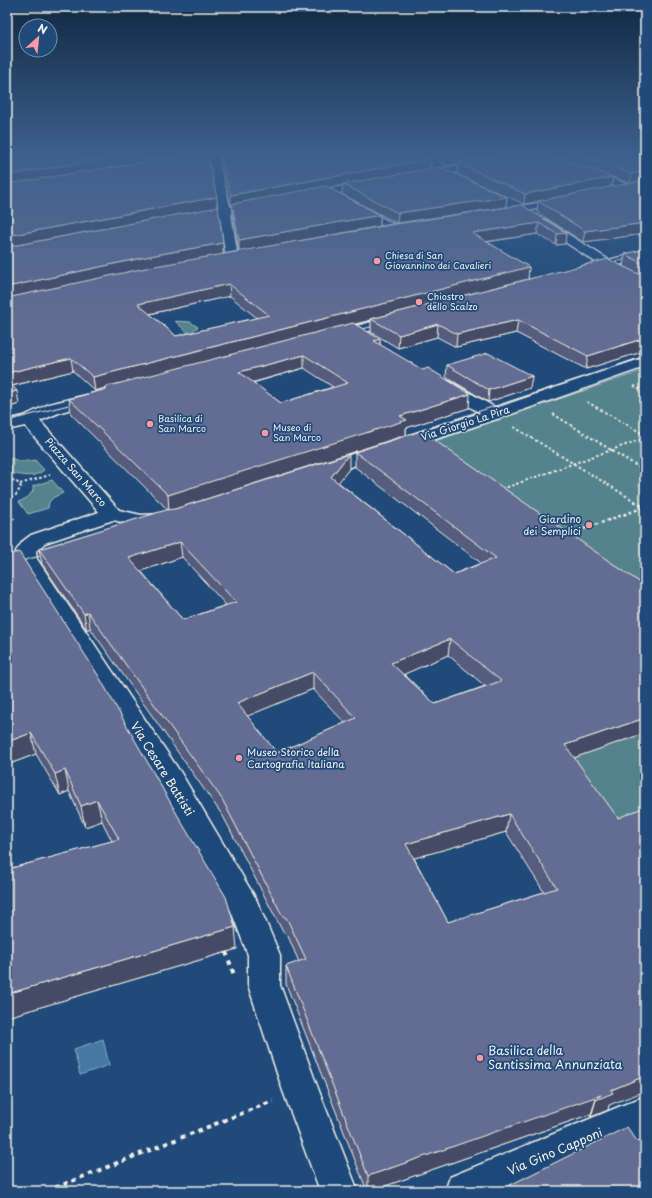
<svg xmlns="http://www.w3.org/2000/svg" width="652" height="1198" font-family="'Playpen Sans',sans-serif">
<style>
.green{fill:#54838d;stroke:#a4baba}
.water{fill:#4678a3;stroke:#8ca8bf}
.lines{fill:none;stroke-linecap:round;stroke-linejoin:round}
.street-casing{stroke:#f4f1e8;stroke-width:3}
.path-far2{stroke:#f4f1e8;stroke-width:2;stroke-dasharray:2.5 2.5;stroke-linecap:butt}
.path-far1{stroke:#f4f1e8;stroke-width:2.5;stroke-dasharray:3 3;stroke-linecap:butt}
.path{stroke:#f4f1e8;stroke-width:4;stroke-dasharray:4.5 4.5;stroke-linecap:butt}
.street{fill:#1f4a7a;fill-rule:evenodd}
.tram{stroke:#f4f1e8;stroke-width:1}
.wall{fill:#555d7e;stroke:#f4f1e8;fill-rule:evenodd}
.shaded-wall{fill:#454c66;stroke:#f4f1e8}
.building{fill:#636c92;stroke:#f4f1e8;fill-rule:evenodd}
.poi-dot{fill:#ff9aa2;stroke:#1f4a7a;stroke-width:1.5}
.labels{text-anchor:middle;stroke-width:3.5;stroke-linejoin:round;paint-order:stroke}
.far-poi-label{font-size:9px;fill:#f4f1e8;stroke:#1f4a7a;text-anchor:start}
.street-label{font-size:10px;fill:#f4f1e8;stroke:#1f4a7a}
.poi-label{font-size:10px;fill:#f4f1e8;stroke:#1f4a7a;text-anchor:end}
.near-street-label{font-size:12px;fill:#f4f1e8;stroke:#1f4a7a}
.near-poi-label{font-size:12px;fill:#f4f1e8;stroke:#1f4a7a;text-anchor:start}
</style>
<rect width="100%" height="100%" fill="#1f4a7a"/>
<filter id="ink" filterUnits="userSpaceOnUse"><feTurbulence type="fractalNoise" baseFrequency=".025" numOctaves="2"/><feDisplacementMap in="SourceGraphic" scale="8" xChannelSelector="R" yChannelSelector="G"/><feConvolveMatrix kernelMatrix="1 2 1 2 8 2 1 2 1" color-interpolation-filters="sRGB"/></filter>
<g filter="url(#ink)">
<!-- green -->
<path class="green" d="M175,321L190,322L198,327L189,334Z
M645,370V605L420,446Z
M9,457C18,462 25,462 35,460L44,470C32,480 21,474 7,473V458Z
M52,480L63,493L54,497L49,502L48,508L28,514L19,502L28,497L33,491V486Z
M645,733V822L614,835L562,762Z"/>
<!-- water -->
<path class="water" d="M103,1039L109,1065L80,1075L74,1049Z"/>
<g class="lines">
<defs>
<path id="street" d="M207,153H217L230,207L261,202L267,205L261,208L231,214L238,258L236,261H228L226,258L220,216L189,221L185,220L183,218L185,216L189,215L219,209L209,160L178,165L173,162L174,160Z
M526,153H549L544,156L417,179L412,176L417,173Z
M583,169L645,190V197L579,174L578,172L579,170Z
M372,181L377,184L376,186L305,199L300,196L305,193Z
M566,198L571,201L570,203L499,216L495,215L493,213L495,211L499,210Z
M354,203L399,227L401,229L399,231H391L350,208L348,206L350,204Z
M540,218L544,219L609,260L645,250V258L618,265L645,280V289L606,268L585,274L580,273L579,270L580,267L597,263L536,223L534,221L536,219Z
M399,315L404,316L406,319L404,322L334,340L329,339L327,336L329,333Z
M645,357V367L500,418L329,474L322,476L315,474L313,470L315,466L480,413L439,388L437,385L439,382L445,380L451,382L496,408Z
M99,392L105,394L107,397L105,400L61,412L40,421L119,510L141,515L163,514L170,516L173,520L170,524L141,527L113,520L45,543L36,551L37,559L181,773L256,899L280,955V985L319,1091L358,1191H320L283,1091L248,985V955L231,911L161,787L17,559L16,551L23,541L31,535L99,512L25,426L7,430V420L24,416L49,404Z
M645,1096V1162L632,1156L622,1142L509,1191H445L450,1177Z"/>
</defs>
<!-- street casing -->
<use href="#street" class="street-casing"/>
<!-- path-far2 -->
<path class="path-far2" d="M634,386L645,392
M587,402L645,435
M553,414L645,471
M514,427L636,502
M7,479L16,481L21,487L16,495L7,499
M20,484L50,475
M502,489L645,438"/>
<!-- path-far1 -->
<path class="path-far1" d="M634,501L645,508
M7,508L14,519
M567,535L645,507
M635,583L645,579"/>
<!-- path -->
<path class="path" d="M226,952L234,975
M384,1187L385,1191
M47,1191L273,1101"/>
<!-- street -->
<use href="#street" class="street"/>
<!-- tram -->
<path class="tram" d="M604,265L645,254
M351,332L382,324
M7,421L80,402
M339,457L645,357
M7,565L51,553"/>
</g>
<!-- wall -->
<path class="wall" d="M7,153H196L133,164L217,207L223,254L239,251L233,215L232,205H231L217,153H425L431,159L430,169L507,197L506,207L522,205L566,233L565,244L556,245L537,234L487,242L529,267L528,279L623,266L625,254L645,249V351L586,369L516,333L456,347L437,337L398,348L371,332V320L354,324L380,339V345L469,408L406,428V435L174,509L349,469L338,482L454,574L481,563L355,467V452L421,431L645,733L574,757L609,1105L608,1110L591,1117V1114L371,1191H367L286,984V966L299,962L288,936L283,932L223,816L90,628L87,630L42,564L39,549L168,510L71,414L69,399L105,390V388L95,391L73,371L12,386L19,404L7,408ZM343,185L342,194L397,223L380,226V215L328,188ZM230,296L257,318L176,336L150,314ZM304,368L333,387L281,403L253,383ZM182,557L226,605L183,620L141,571ZM448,655L485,686L435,704L404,674ZM313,689L345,723L277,753L247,716ZM506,832L544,892L448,922L414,858Z
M431,153H545L549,155V153H645V234L583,242L537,212L538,202L524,204L457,174L458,164L444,166ZM613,177L629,183L612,187Z
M447,365L532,376L530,388L488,402L446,377Z
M7,555L237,949L7,1017V859L12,868L112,841L102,821L85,827L69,791L60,795L36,754L7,765Z"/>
<!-- shaded-wall -->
<path class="shaded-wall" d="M139,153H196L7,185V175Z
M464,153H515L444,166V157Z
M431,159L430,169L343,184V185L231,205V195Z
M645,171V181L630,183L632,174Z
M613,177L611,188L524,204L525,194Z
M217,197V208L7,247V236Z
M507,197L506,207L397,223L398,213Z
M380,215V226L239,252V240Z
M539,223L537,234L471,244L472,233Z
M645,223V234L583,242L585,231Z
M566,233L565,244L556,245L557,234Z
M223,243V255L7,299V287L155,255Z
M529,267L528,279L371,319V320L106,388L105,387V388L95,391L93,377Z
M229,284L230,296L140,316L138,304Z
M518,320L516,333L456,347L457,334Z
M438,324L437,337L398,348L399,335Z
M645,338V351L586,369L588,356Z
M380,339V353L374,341Z
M304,355V368L240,386L239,372Z
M71,358L73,371L7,387V373Z
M532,376L530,388L488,402L489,390Z
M17,391L19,404L7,408V393Z
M470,394L469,408L406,428V435L169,511L168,495L400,416Z
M349,454V469L331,492V477Z
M180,542L182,557L132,574L129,558Z
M88,612L90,628L87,630L84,614Z
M450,639L448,655L391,680V663Z
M313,672V689L238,720L237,703Z
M645,718V733L562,762L565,745Z
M31,733L36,754L7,765V742Z
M65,770L69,791L60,795L55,774Z
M97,800L102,821L85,827L81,806Z
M509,814L506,832L404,861L406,844Z
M235,927L237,949L7,1017V994Z
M645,1076V1091L609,1105L608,1110L591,1117L596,1100V1099L591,1114L371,1191H368V1176L611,1090Z"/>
<!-- building -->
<path class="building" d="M7,153H139L7,175Z
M200,153H207L217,197L7,236V184Z
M219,153H425L431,159L231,195Z
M441,153H464L444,157Z
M515,153H545L613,177L525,194L458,163Z
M574,153H644L645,154V171L632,174Z
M440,167L507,197L398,213L343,184Z
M645,180V223L585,231L538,201Z
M326,186L380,215L239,240L232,204Z
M522,205L566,233L557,234L539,223L472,233L529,267L93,377L71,358L7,373V298L155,266L396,224ZM229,284L269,315L176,336L138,304Z
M218,207L223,243L155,255L7,287V247Z
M645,249V265L625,254Z
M608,259L645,277V338L588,356L518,320L457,334L438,324L399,335L371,319Z
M353,323L380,339L374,341L423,370L428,368L470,394L400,416L407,420L168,495L69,399L107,389L105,387ZM304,355L348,383L281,403L239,372Z
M488,353L532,376L489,390L447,365Z
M7,380L17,391L7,393Z
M421,431L645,586V718L565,745L618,818L645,807V1076L611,1090L613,1093L596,1100V1099L601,1095L368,1176L286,966L306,959L287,919L282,915L222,799L88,612L84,614L39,549L166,510L175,509L349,454L331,477L454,574L496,558L355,452ZM180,542L236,602L183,620L129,558ZM450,639L501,681L435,704L391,663ZM313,672L356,718L277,753L237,703ZM509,814L557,888L448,922L406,844Z
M19,552L98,675L182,823L226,897L235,927L7,994V859L12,868L119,839L97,800L81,806L65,770L55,774L31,733L7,742V555Z
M627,1127L637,1141L645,1144V1191H498Z"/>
</g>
<!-- sky -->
<linearGradient id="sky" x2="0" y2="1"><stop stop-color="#112943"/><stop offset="0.48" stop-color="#3c608d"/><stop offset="1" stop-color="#3c608d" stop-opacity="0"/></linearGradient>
<rect width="652" height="321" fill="url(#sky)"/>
<!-- markers -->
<g class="poi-dot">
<circle cx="377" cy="261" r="4"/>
<circle cx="419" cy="302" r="4"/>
<circle cx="150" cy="424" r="4"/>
<circle cx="265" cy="433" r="4"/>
<circle cx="589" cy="525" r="4"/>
<circle cx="239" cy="758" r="4"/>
<circle cx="480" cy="1058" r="4"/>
</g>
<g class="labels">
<!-- far-poi labels -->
<g class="far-poi-label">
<text x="385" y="259">Chiesa di San<tspan x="385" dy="10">Giovannino dei Cavalieri</tspan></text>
<text x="427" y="300">Chiostro<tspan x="427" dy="10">dello Scalzo</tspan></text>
<text x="158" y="422">Basilica di<tspan x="158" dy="10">San Marco</tspan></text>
<text x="273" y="431">Museo di<tspan x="273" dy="10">San Marco</tspan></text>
</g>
<!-- street labels -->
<g class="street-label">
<text transform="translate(465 423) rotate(-18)" y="4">Via Giorgio La Pira</text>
<text transform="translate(76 472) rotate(49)" y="4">Piazza San Marco</text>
</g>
<!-- poi labels -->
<g class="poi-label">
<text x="581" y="523">Giardino<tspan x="581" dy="12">dei Semplici</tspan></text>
<text x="247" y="756" text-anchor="start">Museo Storico della<tspan x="247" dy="12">Cartografia Italiana</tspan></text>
</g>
<!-- near-street labels -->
<g class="near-street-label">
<text transform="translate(162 769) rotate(58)" y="4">Via Cesare Battisti</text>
<text transform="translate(555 1152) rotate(-23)" y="4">Via Gino Capponi</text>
</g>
<!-- near-poi labels -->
<g class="near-poi-label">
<text x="488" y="1055">Basilica della<tspan x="488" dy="14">Santissima Annunziata</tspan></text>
</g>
</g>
<!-- margin -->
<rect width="652" height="1198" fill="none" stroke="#1f4a7a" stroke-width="24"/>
<rect x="12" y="12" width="628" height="1174" fill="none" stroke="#f4f1e8" stroke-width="1.5" filter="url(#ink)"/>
<!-- north arrow -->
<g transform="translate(38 38) rotate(27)"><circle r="19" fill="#1f4a7a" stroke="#748da6"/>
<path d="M0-3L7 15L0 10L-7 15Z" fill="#ff9aa2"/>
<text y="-6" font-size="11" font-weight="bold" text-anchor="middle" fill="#f4f1e8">N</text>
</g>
</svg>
